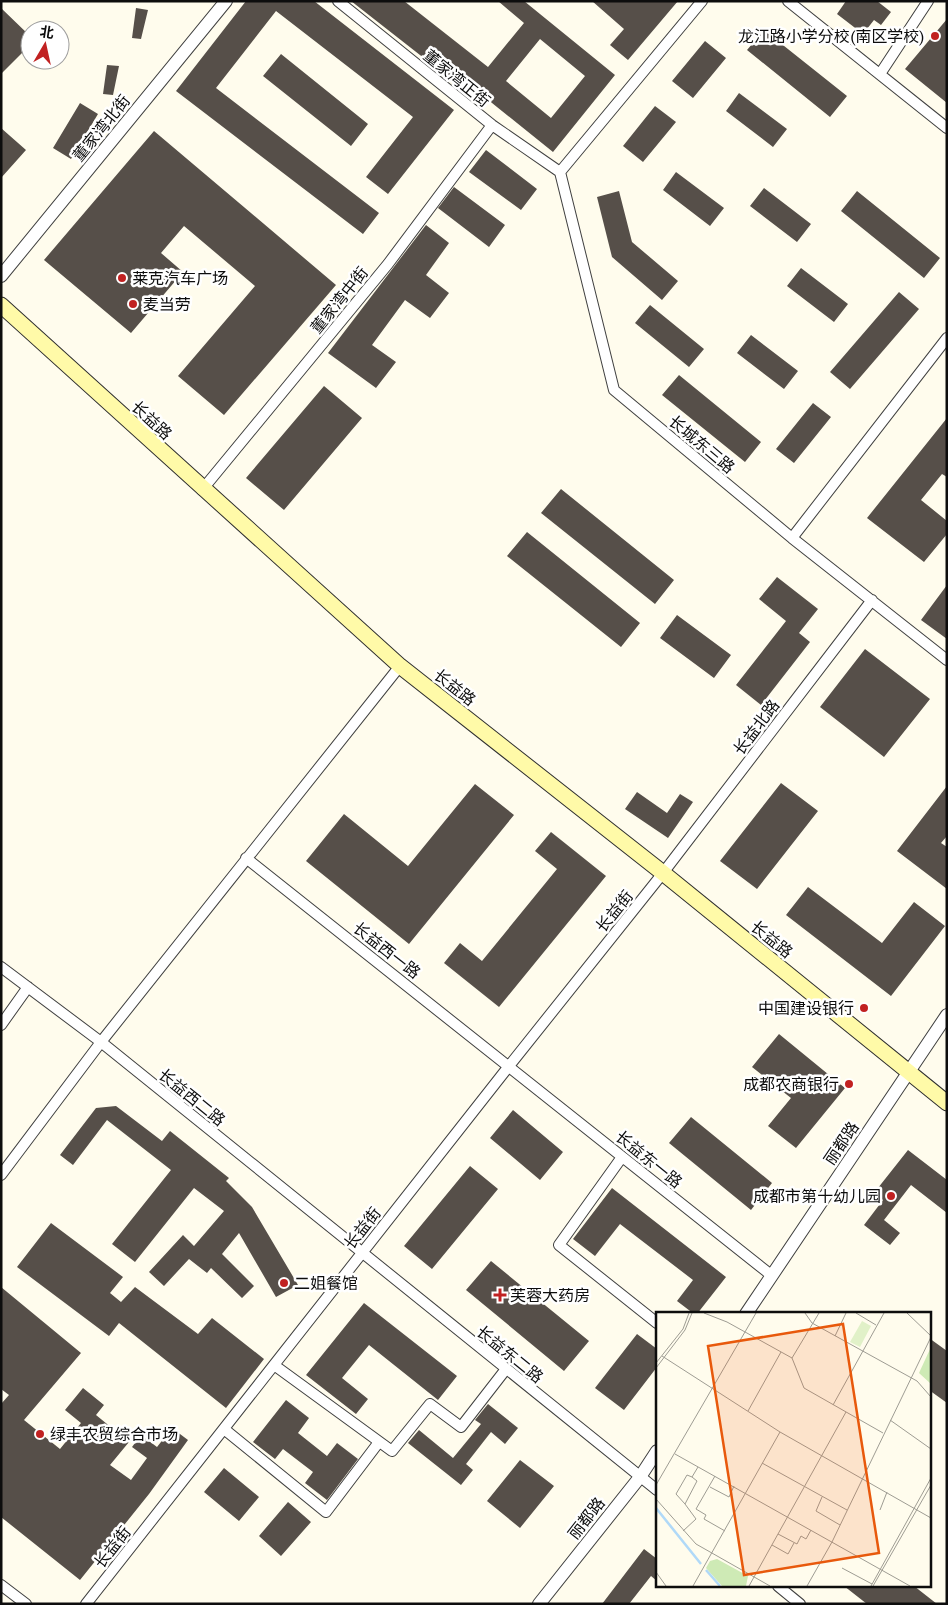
<svg xmlns="http://www.w3.org/2000/svg" width="948" height="1605" font-family="'Crimson Pro','Noto Sans SC',serif">
<style>
.building{fill:#564f49;fill-rule:evenodd}
.lines{fill:none;stroke-linecap:round;stroke-linejoin:round}
.minor-casing{stroke:#404040;stroke-width:12}
.tertiary-casing{stroke:#404040;stroke-width:14}
.secondary-casing{stroke:#2f2f2f;stroke-width:17}
.minor{stroke:#fff;stroke-width:10}
.tertiary{stroke:#fff;stroke-width:12}
.secondary{stroke:#fffaa8;stroke-width:15}
.poi-dot{fill:#c12121;stroke:#fff;stroke-width:2}
.labels{text-anchor:middle;stroke-width:5;stroke-linejoin:round;paint-order:stroke}
.poi-label{font-size:16px;fill:#0d0d0d;stroke:#fff;text-anchor:start}
.street-label{font-size:16px;fill:#0d0d0d;stroke:#fff}
.inset-river{fill:none;stroke:#b0d9f8;stroke-width:2.5}
.inset-road{fill:none;stroke:#9e9c93;stroke-width:1}
.view{fill:#e8590c;fill-opacity:0.15;stroke:#e8590c;stroke-width:2.5}
.inset-edge{fill:none;stroke:#0d0d0d;stroke-width:2.5}
</style>
<rect width="100%" height="100%" fill="#fffced"/>
<!-- building -->
<path class="building" d="M246,1H314L454,110L388,194L366,177L413,117L276,11L216,88L379,213L363,234L176,91Z
M351,1H404L488,67L524,23L498,1H524L615,75L553,152L461,78L457,84ZM540,39L585,76L551,118L506,81Z
M592,1H678L628,60L610,45L624,29Z
M846,1H877L891,12L881,25L874,20L863,34L837,14Z
M1,8L30,36V45L1,74Z
M136,8L148,10L141,39L132,38Z
M947,19V103L905,69Z
M764,30L847,96L830,117L747,50Z
M705,41L726,58L693,98L672,81Z
M281,54L368,124L351,146L263,76Z
M107,65L119,66L113,95L103,94Z
M739,93L787,129L773,147L726,111Z
M80,103L98,114L71,159L53,148Z
M655,106L676,122L643,162L623,146Z
M1,128L26,150L1,178Z
M154,131L336,285L224,415L178,376L255,286L184,226L161,253L183,272L131,333L44,260Z
M486,150L537,189L521,210L469,172Z
M676,172L724,208L710,226L663,190Z
M454,187L505,225L489,247L438,208Z
M764,188L811,224L797,242L750,206Z
M619,191L632,242L678,281L662,300L612,257L597,197Z
M857,191L940,258L924,278L841,211Z
M426,225L449,243L426,275L449,293L430,318L405,300L372,345L396,362L376,388L328,353Z
M801,268L848,304L834,322L787,286Z
M899,292L919,309L850,389L830,372Z
M650,305L704,349L689,367L635,323Z
M751,335L798,371L784,389L737,353Z
M679,375L761,442L745,462L662,395Z
M324,386L362,418L284,510L246,478Z
M813,403L831,417L794,463L776,449Z
M947,418V477L942,474L921,500L947,521V534L924,562L867,518Z
M561,489L674,580L655,604L541,513Z
M527,532L640,623L621,647L507,556Z
M777,577L818,609L799,633L810,642L761,705L736,685L786,621L759,599Z
M947,585V639L921,620Z
M677,615L731,655L714,678L660,638Z
M865,649L930,699L884,757L820,707Z
M781,783L818,811L757,889L720,861Z
M475,784L514,815L409,944L306,861L344,814L408,866Z
M947,786V836L941,843L947,847V889L897,851Z
M637,792L667,813L680,794L693,802L668,838L625,809Z
M551,832L606,876L499,1007L444,963L460,943L482,961L557,869L535,851Z
M808,887L882,943L914,902L945,926L891,996L786,915Z
M779,1034L845,1088L796,1148L768,1126L791,1098L752,1067Z
M116,1106L162,1141L170,1131L229,1178L226,1181L252,1207L298,1285L276,1297L239,1233L222,1254L254,1286L242,1298L211,1268L207,1273L189,1259L164,1286L149,1272L183,1235L194,1246L224,1211L194,1188L135,1262L112,1244L171,1170L107,1120L73,1165L60,1155L96,1108Z
M513,1110L563,1152L540,1180L490,1138Z
M691,1117L772,1183L751,1210L669,1143Z
M908,1150L947,1180V1213L911,1185L884,1220L900,1233L890,1245L864,1225L883,1200L874,1193Z
M470,1166L498,1189L432,1269L404,1246Z
M612,1188L726,1277L697,1314H694L677,1301L693,1280L620,1224L595,1256L573,1239Z
M51,1223L123,1277L110,1293L121,1302L135,1287L198,1334L212,1318L264,1359L226,1408L119,1323L109,1336L17,1267Z
M491,1261L589,1341L564,1371L466,1290Z
M1,1287L81,1353L24,1420L60,1449L81,1423L65,1410L83,1388L104,1405L96,1415L129,1442L110,1465L131,1480L147,1458L132,1447L141,1435L157,1447L172,1428L188,1440L149,1494L80,1580L1,1517V1404L9,1395L1,1389Z
M364,1303L457,1376L438,1400L369,1345L342,1378L368,1399L356,1414L306,1375Z
M637,1334L657,1349V1367L624,1410L595,1388Z
M929,1338L947,1351V1403L929,1390Z
M286,1400L309,1418L298,1433L327,1456L337,1443L358,1459L327,1500L305,1483L313,1472L283,1449L275,1459L253,1442Z
M488,1404L518,1428L505,1444L491,1432L466,1464L473,1470L461,1485L408,1443L419,1430L453,1458L481,1424L475,1420Z
M520,1460L554,1486L520,1528L487,1501Z
M224,1468L259,1497L239,1521L204,1492Z
M288,1502L311,1522L281,1556L259,1536Z
M644,1549L657,1559V1581L651,1576L629,1604H602Z
M844,1586H914L937,1604H867Z"/>
<g class="lines">
<defs>
<path id="minor" d="M338,1L492,125L560,172
M788,1L947,128
M880,74L928,1
M560,172L614,390L792,538L947,660
M560,172L702,1
M202,490L388,264L492,125
M792,538L947,338
M246,858L771,1275
M1,967L101,1042L657,1490
M1,1025L28,987
M622,1157L559,1245L657,1323
M1,1175L101,1042L400,666
M274,1365L392,1451L430,1404L461,1427L506,1369
M224,1429L326,1512L379,1442
M1,1585L26,1604
M778,1586L800,1604
M86,1604L509,1066L663,873L872,600"/>
<path id="tertiary" d="M1,276L226,1
M746,1314L947,1015
M539,1604L640,1477L657,1451"/>
<path id="secondary" d="M1,305L400,666L663,873L947,1103"/>
</defs>
<!-- minor casing -->
<use href="#minor" class="minor-casing"/>
<!-- tertiary casing -->
<use href="#tertiary" class="tertiary-casing"/>
<!-- secondary casing -->
<use href="#secondary" class="secondary-casing"/>
<!-- minor -->
<use href="#minor" class="minor"/>
<!-- tertiary -->
<use href="#tertiary" class="tertiary"/>
<!-- secondary -->
<use href="#secondary" class="secondary"/>
</g>
<!-- markers -->
<g class="poi-dot">
<circle cx="935" cy="36" r="5"/>
<circle cx="122" cy="278" r="5"/>
<circle cx="133" cy="304" r="5"/>
<circle cx="864" cy="1008" r="5"/>
<circle cx="849" cy="1084" r="5"/>
<circle cx="891" cy="1196" r="5"/>
<circle cx="284" cy="1283" r="5"/>
<path d="M497.5 1287.5h5v5h5v5h-5v5h-5v-5h-5v-5h5z"/>
<circle cx="40" cy="1434" r="5"/>
</g>
<g class="labels">
<!-- poi labels -->
<g class="poi-label">
<text x="925" y="42" text-anchor="end">龙江路小学分校(南区学校)</text>
<text x="132" y="284">莱克汽车广场</text>
<text x="143" y="310">麦当劳</text>
<text x="854" y="1014" text-anchor="end">中国建设银行</text>
<text x="839" y="1090" text-anchor="end">成都农商银行</text>
<text x="881" y="1202" text-anchor="end">成都市第十幼儿园</text>
<text x="294" y="1289">二姐餐馆</text>
<text x="510" y="1301">芙蓉大药房</text>
<text x="50" y="1440">绿丰农贸综合市场</text>
</g>
<!-- street labels -->
<g class="street-label">
<text transform="translate(457 78) rotate(39)" y="6">董家湾正街</text>
<text transform="translate(101 128) rotate(-51)" y="6">董家湾北街</text>
<text transform="translate(339 300) rotate(-51)" y="6">董家湾中街</text>
<text transform="translate(152 420) rotate(43)" y="6">长益路</text>
<text transform="translate(702 444) rotate(40)" y="6">长城东三路</text>
<text transform="translate(455 687) rotate(38)" y="6">长益路</text>
<text transform="translate(756 727) rotate(-53)" y="6">长益北路</text>
<text transform="translate(614 911) rotate(-51)" y="6">长益街</text>
<text transform="translate(772 939) rotate(39)" y="6">长益路</text>
<text transform="translate(387 950) rotate(38)" y="6">长益西一路</text>
<text transform="translate(192 1097) rotate(39)" y="6">长益西二路</text>
<text transform="translate(841 1143) rotate(-56)" y="6">丽都路</text>
<text transform="translate(649 1159) rotate(39)" y="6">长益东一路</text>
<text transform="translate(362 1228) rotate(-52)" y="6">长益街</text>
<text transform="translate(510 1354) rotate(39)" y="6">长益东二路</text>
<text transform="translate(586 1518) rotate(-52)" y="6">丽都路</text>
<text transform="translate(112 1547) rotate(-52)" y="6">长益街</text>
</g>
</g>
<!-- overview -->
<g transform="translate(656 1312)">
<rect width="275" height="275" fill="#fffced"/>
<path d="M275,35V72L263,61ZM61,247L92,264L90,274H66L50,256L54,249Z" fill="#ceeab5"/>
<path d="M206,9L215,14L204,35L194,30Z" fill="#e1f1c8"/>
<path class="inset-river" d="M0,196L45,252M50,258L64,274"/>
<path class="inset-road" d="M48,1L71,10L136,46M149,1L156,11L261,69L275,85M200,1L220,13M251,1L275,24M179,24L190,1M6,44L124,120L275,206M136,46L148,76L227,121M136,46L163,1M0,51L27,17L33,1M0,56L29,18L36,1M177,93L228,1M92,99L125,40M234,108L275,137M19,142L254,274M106,151L191,198M59,164L40,197L50,203L48,207L69,219M0,173L100,1M54,175L73,185L78,174M166,185L160,199L184,213M0,187L40,232L114,274M29,192L20,182L31,163L36,165M224,198L231,180M27,219L40,207L29,192L41,169L36,165L42,155M122,222L141,232L145,224L150,227L155,218M116,233L132,242L138,231M186,256L216,272M0,260L10,274M37,274L124,120M93,274L190,100M151,274L176,230L275,25M215,274L275,166M217,274L275,173"/>
<path class="view" d="M187,12L223,241L88,263L52,34Z"/>
<rect width="275" height="275" class="inset-edge"/>
</g>
<!-- border -->
<rect width="948" height="1605" fill="none" stroke="#0d0d0d" stroke-width="5"/>
<!-- north arrow -->
<g transform="translate(45 45) rotate(9)"><circle r="24" fill="#ffffff" stroke="#9e9e9e"/>
<path d="M0-4L9 19L0 12L-9 19Z" fill="#c12121"/>
<text y="-8" font-size="14" font-weight="bold" text-anchor="middle" fill="#0d0d0d">北</text>
</g>
</svg>
